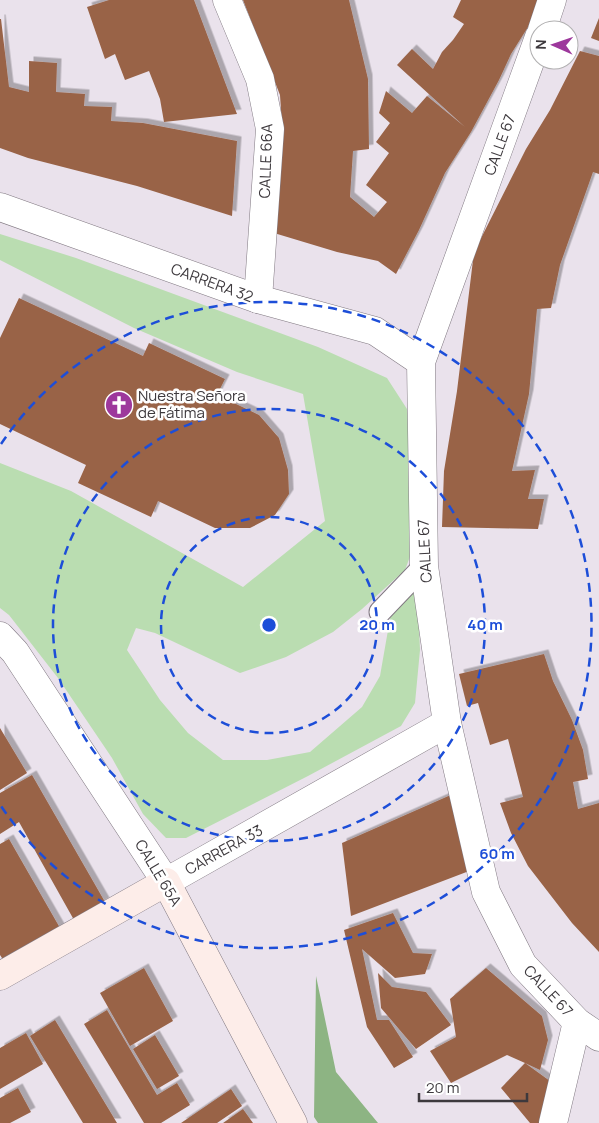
<svg xmlns="http://www.w3.org/2000/svg" width="599" height="1123" font-family="Manrope,sans-serif">
<style>
.green{fill:#baddb1}
.forest{fill:#8db483}
.building{fill:#996347;filter:url(#shadow)}
.lines{fill:none;stroke-linecap:round;stroke-linejoin:round}
.service-casing{stroke:#817982;stroke-width:23}
.minor-casing{stroke:#817982;stroke-width:29}
.tertiary-casing{stroke:#817982;stroke-width:29}
.secondary-casing{stroke:#817982;stroke-width:29}
.service{stroke:#fff;stroke-width:21}
.minor{stroke:#fff;stroke-width:28}
.tertiary{stroke:#fff;stroke-width:28}
.secondary{stroke:#fdede9;stroke-width:28}
.ring{fill:none;stroke:#1d4ed8;stroke-width:2.5;stroke-dasharray:9 6}
.labels{text-anchor:middle;stroke-width:5;stroke-linejoin:round;paint-order:stroke}
.street-label{font-size:15px;fill:#3d393d;stroke:#fff}
.poi-label{font-size:15px;fill:#3d393d;stroke:#fff;text-anchor:start}
.centre{fill:#1d4ed8;stroke:#fff;stroke-width:2.5}
.ring-label{font-size:15px;text-anchor:middle;font-weight:bold;fill:#1d4ed8;stroke:#fff;stroke-width:5;stroke-linejoin:round;paint-order:stroke}
</style>
<defs>
<filter id="shadow"><feDropShadow dx="4.5" dy="-4.5" stdDeviation="0" flood-color="#0004"/></filter>
</defs>
<rect width="100%" height="100%" fill="#eae2ec"/>
<!-- green -->
<path class="green" d="M0,234L76,258L318,347L387,378L407,409L415,444V543L405,570L362,609L333,632L286,657L240,673L155,633L136,628L127,650L160,700L188,733L223,760H267L310,752L362,707L380,676L391,613L417,583L420,650L415,703L401,726L308,776L186,838H166L143,814L112,758L58,678L9,615L0,608V463L71,491L243,587L325,521L303,394L237,372L134,328L0,260Z"/>
<!-- forest -->
<path class="forest" d="M316,976L336,1072L378,1123H318L314,1117Z"/>
<!-- building -->
<path class="building" d="M109,0H194L237,114L164,122L160,99L149,71L125,80L115,54L105,59L87,7Z
M243,0H349L368,79L369,149L353,151L350,197L374,217L387,202L366,185L389,153L376,142L390,123L379,113L386,91L412,113L427,96L465,127L397,65L412,49L433,69L442,52L453,40L464,24L453,17L461,0H545L511,54L499,80L471,132L445,173L419,230L396,274L378,261L337,252L274,233L282,125L280,95Z
M599,18V41L591,38Z
M0,19H1L9,87L29,92V61L57,63L56,92L85,94L84,106L112,107L111,121L143,123L237,141L232,216L137,186L28,158L0,148Z
M580,51L599,56V174L593,172L560,265L551,308L537,309L529,394L512,471L535,470L528,499H544L538,529L442,527L444,471L457,391L474,252L526,149L550,110Z
M19,298L143,356L149,343L225,379L217,395L259,415L279,438L288,470L289,494L275,515L250,528H215L158,501L151,517L78,483L86,465L0,424V338Z
M544,654L553,681L572,720L583,750L588,779L573,782L578,809L599,803V952L572,923L528,866L511,833L500,803L523,797L508,739L490,745L478,703L467,706L459,674Z
M0,728L27,773L0,790Z
M32,775L105,902L74,920L19,822L0,834V793Z
M453,794L477,868L351,916L342,843Z
M9,839L60,928L4,961L0,955V844Z
M393,913L413,953L432,954L425,974L395,978L362,949L377,1020H389L413,1057L394,1068L367,1027L344,930Z
M144,968L173,1021L130,1046L100,993Z
M486,968L542,1016L548,1040L540,1070L525,1063L554,1084L541,1123H530L501,1088L525,1063L507,1055L451,1083L430,1051L456,1037L450,999Z
M378,973L392,987L426,992L451,1025L416,1049L381,1008Z
M107,1010L157,1095L177,1083L190,1105L161,1123H144L84,1024Z
M55,1020L117,1123H83L30,1036Z
M26,1033L43,1064L0,1089V1048Z
M155,1035L179,1076L157,1089L133,1049Z
M18,1088L31,1112L10,1123H0V1098Z
M231,1089L242,1106L217,1123H181Z
M243,1109L253,1123H223Z"/>
<g class="lines">
<defs>
<path id="service" d="M380,612L424,566"/>
<path id="minor" d="M227,0L260,79L270,129L258,299
M166,882L447,723
M553,1123L577,1022"/>
<path id="tertiary" d="M542,30L552,0
M539,37L421,362L424,566L447,723L486,892L523,965L577,1022L599,1037
M0,207L258,299L375,331L421,362
M0,636L15,652L166,882"/>
<path id="secondary" d="M0,976L166,882L293,1123"/>
</defs>
<!-- service casing -->
<use href="#service" class="service-casing"/>
<!-- minor casing -->
<use href="#minor" class="minor-casing"/>
<!-- tertiary casing -->
<use href="#tertiary" class="tertiary-casing"/>
<!-- secondary casing -->
<use href="#secondary" class="secondary-casing"/>
<!-- service -->
<use href="#service" class="service"/>
<!-- minor -->
<use href="#minor" class="minor"/>
<!-- tertiary -->
<use href="#tertiary" class="tertiary"/>
<!-- secondary -->
<use href="#secondary" class="secondary"/>
</g>
<!-- distance rings -->
<g class="ring">
<circle cx="269" cy="625" r="108"/>
<circle cx="269" cy="625" r="216"/>
<path d="M1 444A323 323 0 1 1 1 806"/>
</g>
<!-- icons -->
<defs>
<symbol id="church-disc" viewBox="-11 -11 22 22"><circle r="9.5" fill="#9d389c" stroke="#fff"/><path d="M-1.2-6h2.4v3.5h3.3v2.4h-3.3V6h-2.4V-.1h-3.3v-2.4h3.3Z" fill="#fff"/></symbol>
</defs>
<g fill-rule="evenodd">
<use href="#church-disc" x="103" y="389" width="32" height="32"/>
</g>
<g class="labels">
<!-- street labels -->
<g class="street-label">
<text transform="translate(500 145) rotate(-70)" y="5">CALLE 67</text>
<text transform="translate(266 161) rotate(-88)" y="5">CALLE 66A</text>
<text transform="translate(212 283) rotate(20)" y="5">CARRERA 32</text>
<text transform="translate(425 551) rotate(-93)" y="5">CALLE 67</text>
<text transform="translate(224 850) rotate(-29)" y="5">CARRERA 33</text>
<text transform="translate(158 873) rotate(59)" y="5">CALLE 65A</text>
<text transform="translate(548 991) rotate(47)" y="5">CALLE 67</text>
</g>
<!-- poi labels -->
<g class="poi-label">
<text x="138" y="401">Nuestra Señora<tspan x="138" dy="17">de Fátima</tspan></text>
</g>
</g>
<circle cx="269" cy="625" r="8" class="centre"/>
<g class="ring-label">
<text x="377" y="630">20 m</text>
<text x="485" y="630">40 m</text>
<text x="497" y="859">60 m</text>
</g>
<!-- north arrow -->
<g transform="translate(554 45) rotate(272)"><circle r="24" fill="#ffffff" stroke="#b1b0b1"/>
<path d="M0-4L9 19L0 12L-9 19Z" fill="#9d389c"/>
<text y="-8" font-size="14" font-weight="bold" text-anchor="middle" fill="#3d393d">N</text>
</g>
<!-- scale -->
<path d="M419 1093v8h108v-8" fill="none" stroke="#3d393d" stroke-width="2.5"/>
<text x="426" y="1093" font-size="15" fill="#3d393d" stroke="#ffffff" stroke-width="4" paint-order="stroke">20 m</text>
</svg>
